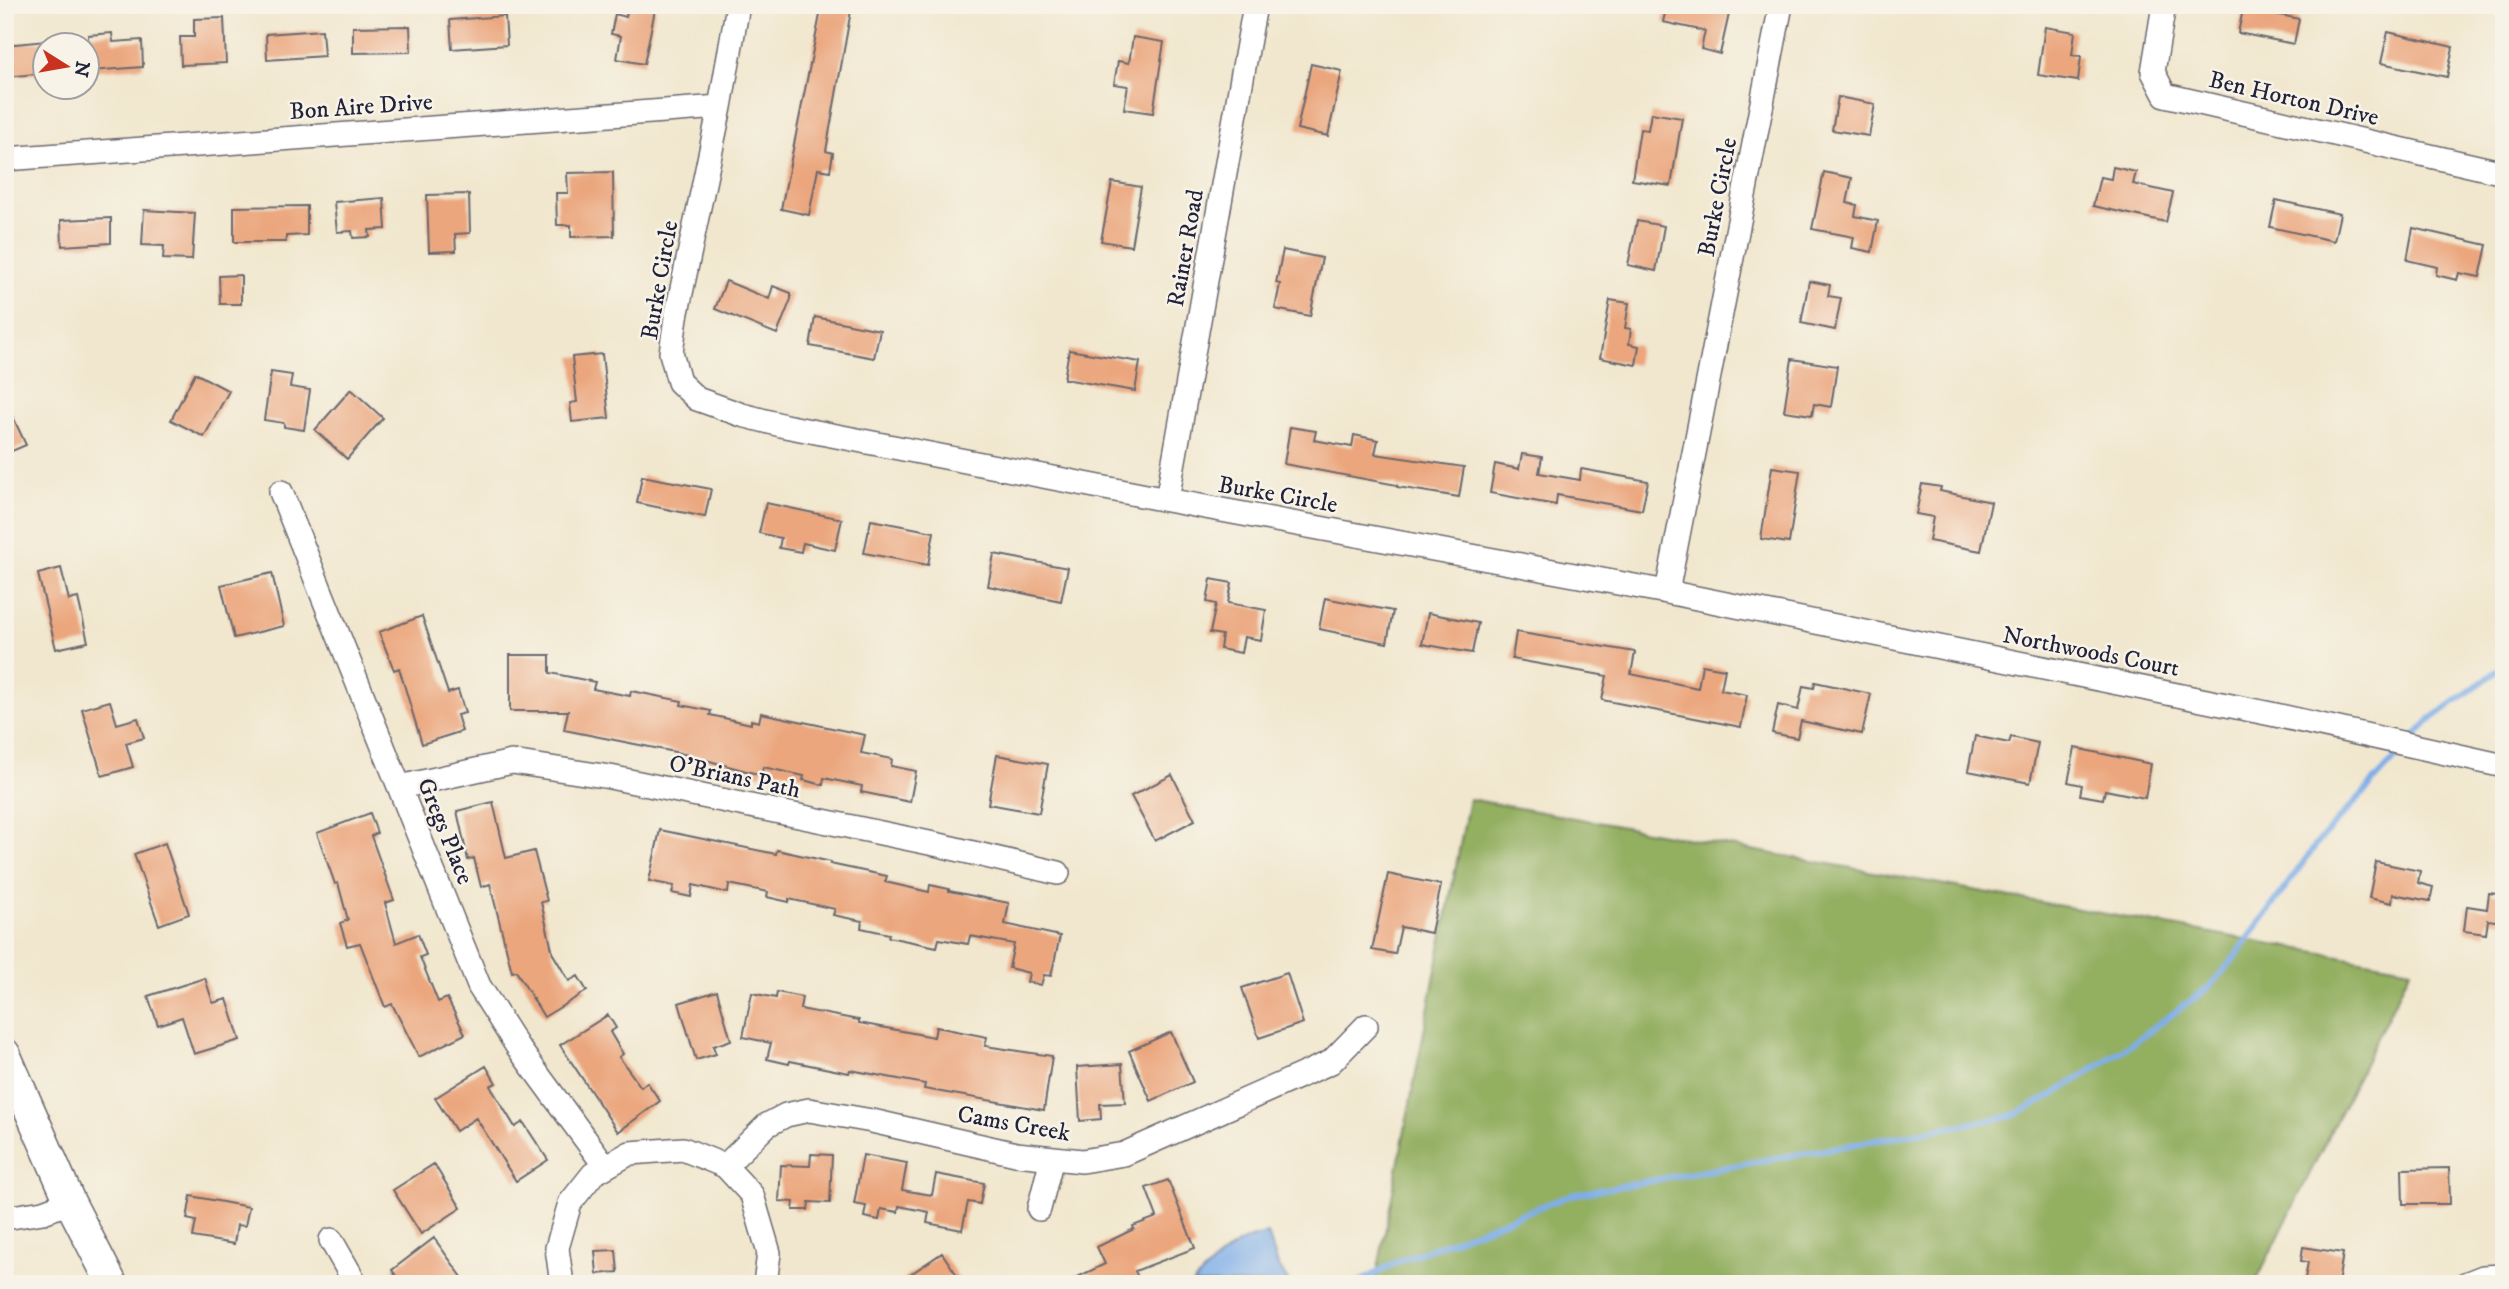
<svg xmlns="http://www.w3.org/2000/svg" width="2509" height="1289" font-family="'IM FELL DW Pica',serif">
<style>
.forest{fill:#93af60;stroke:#5a684e;stroke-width:2}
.water{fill:#7eaee9;stroke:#506892;stroke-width:2}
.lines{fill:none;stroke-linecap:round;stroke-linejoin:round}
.stream{stroke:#7eaee9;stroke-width:6}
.building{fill:#eba67d}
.minor-casing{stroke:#6a676e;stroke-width:26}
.major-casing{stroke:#6a676e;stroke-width:33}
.minor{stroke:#fff;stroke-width:23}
.major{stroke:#fff;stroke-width:30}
.labels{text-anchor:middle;stroke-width:5;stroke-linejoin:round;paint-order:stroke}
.street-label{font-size:24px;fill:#22223b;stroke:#f7f3e8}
</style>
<rect width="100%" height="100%" fill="#f7f3e8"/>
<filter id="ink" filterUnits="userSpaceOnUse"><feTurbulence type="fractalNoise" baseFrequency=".0143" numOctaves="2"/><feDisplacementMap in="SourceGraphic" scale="14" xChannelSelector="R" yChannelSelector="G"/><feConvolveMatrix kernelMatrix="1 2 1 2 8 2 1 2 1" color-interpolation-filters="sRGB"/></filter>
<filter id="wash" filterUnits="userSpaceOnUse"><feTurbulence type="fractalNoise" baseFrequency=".00686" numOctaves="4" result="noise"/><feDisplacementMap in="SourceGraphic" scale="28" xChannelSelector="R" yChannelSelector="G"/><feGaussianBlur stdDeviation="1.57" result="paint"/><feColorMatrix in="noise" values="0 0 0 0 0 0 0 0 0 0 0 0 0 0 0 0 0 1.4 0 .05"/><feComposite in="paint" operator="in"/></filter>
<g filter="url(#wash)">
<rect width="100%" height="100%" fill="#f1e7ce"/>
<!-- forest -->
<path class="forest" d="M1469,799L2411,969L2255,1284H1375Z"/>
<!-- water -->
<path class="water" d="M1268,1234L1277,1263L1290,1284H1192C1215,1262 1234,1238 1268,1234Z"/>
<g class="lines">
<!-- stream -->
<path class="stream" d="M2412,740L2431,719L2504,666
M1356,1284L1399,1261L1571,1195L2012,1116L2053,1095L2130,1045L2208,988L2232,961L2319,841L2405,748"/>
</g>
<g id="blocks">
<!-- building -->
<path class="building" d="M628,5H656L644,64L617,59L621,36L611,34L615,14L626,17Z
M822,5H852L826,151L833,153L830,171L818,169L809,215L781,209Z
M1667,5H1731L1720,54L1701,49L1705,31L1663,22Z
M2244,5H2273L2271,13L2299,19L2294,44L2238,33Z
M505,16L507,45L452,49L450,20Z
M224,18L226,63L181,65L180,37H194V19Z
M410,26L411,52L353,53V27Z
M2045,27L2075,32L2072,55L2081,56L2078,81L2038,75Z
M322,30L324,56L267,60L266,34Z
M2388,32L2453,47L2447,77L2381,63Z
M112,33L113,42L142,40L143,67L90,71L88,35Z
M1133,37L1164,42L1153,113L1124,109L1128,86L1114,84L1118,61L1129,63Z
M46,41V73L5,77V45Z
M1311,64L1342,71L1328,136L1297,129Z
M1838,97L1875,104L1869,136L1832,130Z
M1651,113L1682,118L1671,186L1632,180L1640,129L1648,130Z
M2113,167L2136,172L2133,184L2173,193L2166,222L2093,206L2100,177L2111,179Z
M613,172L614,236L571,237V225H557L556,193H568L567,173Z
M1824,172L1852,178L1847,203L1857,205L1855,216L1878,221L1872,252L1852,248L1854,237L1812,229Z
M1112,182L1141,187L1131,246L1101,241Z
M469,194L470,233L455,234L456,251L429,252L427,195Z
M384,198L386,229L369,230L370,237L353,238L352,231L337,232L334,202Z
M2276,200L2340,214L2334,241L2270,227Z
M307,206V235L286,236V242H234V207Z
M144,210L195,213L192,260L163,259L164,246L142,245Z
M111,218V243L62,246L61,220Z
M1637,221L1664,226L1656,271L1628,265Z
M2413,228L2487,245L2480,277L2459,273L2457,280L2436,275L2437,267L2407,260Z
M1283,250L1322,258L1310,316L1275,309L1280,284L1276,283Z
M241,275V304H220L219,276Z
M726,281L769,299L773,286L791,293V299L777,334L715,309Z
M1809,281L1830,285L1828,296L1841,298L1835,330L1801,323Z
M1610,300L1629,303L1625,328L1631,329L1629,344L1639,346L1636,365L1600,358Z
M815,317L880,330L874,358L810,346Z
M1069,350L1140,362L1135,391L1064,379Z
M602,354L609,418L572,422L570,403L577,402L572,357Z
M1792,359L1837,366L1831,407L1814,404L1812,415L1784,411Z
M271,372L292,375L290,387L310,390L304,430L284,427V423L264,420Z
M195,373L229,391L204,437L171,420Z
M351,389L383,418L347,459L315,430Z
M5,400L26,445L5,454Z
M1290,427L1316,431L1314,440L1352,447L1354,435L1378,440L1375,454L1464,467L1459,497L1397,487V485L1284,464Z
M1522,454L1542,457L1539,473L1580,480L1581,469L1648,481L1642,510L1557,495L1556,505L1490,493L1495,464L1519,469Z
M1772,467L1800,471L1789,543L1761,539Z
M642,476L711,489L705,517L637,503Z
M1922,484L1941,487L1940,491L1991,502L1981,551L1929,541L1933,517L1916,514Z
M766,503L842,519L835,550L803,543L801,552L779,548L781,538L759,533Z
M871,520L934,532L928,565L864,553Z
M994,554L1068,568L1061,601L988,586Z
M61,568L69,600L78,598L88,642L56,649L38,574Z
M272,573L284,626L234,638L221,585Z
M1211,579L1232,583L1228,603L1266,610L1261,640L1244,637L1241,653L1220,649L1222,635L1210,633L1216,604L1207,602Z
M1325,598L1393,611L1387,643L1319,629Z
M1428,613L1478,623L1472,653L1422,644Z
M422,616L448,693L458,690L465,713L457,715L462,731L422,744L399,668L394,670L379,632Z
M1516,632L1635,652L1631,674L1698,688L1702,665L1725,669L1721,690L1747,695L1741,727L1602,700L1607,676L1512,659Z
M510,655H550V673L595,682L593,689L630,696L631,691L682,701L681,705L711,711L710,715L751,724V720L759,722L761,713L865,735L861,753L892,759L891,766L916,771L910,802L861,792L862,786L824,778L823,785L803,780L804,776L763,767L761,775L680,753L564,730L568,711H510Z
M1815,682L1871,694L1862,734L1801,721L1797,738L1772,733L1778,705L1798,710L1803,686L1814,688Z
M110,701L117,724L138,718L144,738L126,743L133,767L102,776L82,709Z
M1975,736L2009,743L2011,737L2038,743L2030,783L1968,771Z
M2075,748L2151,764L2145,798L2105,790L2103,799L2080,795L2082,785L2068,782Z
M997,755L1048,764L1039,813L988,804Z
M1172,775L1195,820L1155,841L1131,796Z
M493,802L506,858L534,851L547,901L541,902L553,954L569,981L578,976L587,991L544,1017L516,971L512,972L490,884L481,887L474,858L468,860L457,811Z
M370,813L377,833L371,836L394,900L385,903L396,943L418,934L426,955L420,957L438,1002L447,998L465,1034L419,1057L392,1004L385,1007L360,943L347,946L340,923L348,920L338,883L335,884L317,833Z
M660,830L776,854L777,850L831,862L830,864L887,876L885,882L929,892L930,885L949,889V891L1009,903L1005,924L1060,936L1051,976L1044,975L1041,985L1027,982L1029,973L1009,968L1014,944L970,936L968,944L939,939L937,947L888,937L889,934L861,928L862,921L833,915L835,909L789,899V902L767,897L768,892L729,884L728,893L693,885L691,897L672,893L674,886L649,881Z
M165,843L189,914L159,925L134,854Z
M2376,862L2420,871L2418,883L2433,887L2430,901L2393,894L2392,903L2369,898Z
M1388,874L1441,885L1431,933L1401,927L1395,954L1372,950Z
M2489,893L2504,895V922L2488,920L2486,934L2464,931L2467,906L2487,909Z
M1287,973L1303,1023L1259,1038L1242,988Z
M205,978L213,1003L227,999L240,1040L194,1054L182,1017L158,1025L148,996Z
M717,991L731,1040L713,1046L716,1054L696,1060L679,1003Z
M777,992L802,997L800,1009L859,1020V1023L934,1037L936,1027L987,1037L985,1046L1052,1056L1044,1110L924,1089L925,1084L850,1070L849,1073L790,1061L789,1064L767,1059L771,1043L743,1037L752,993L776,998Z
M608,1015L616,1028L610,1032L623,1054L619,1057L641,1087L647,1082L660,1101L618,1132L560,1045Z
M1171,1032L1193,1082L1151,1101L1129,1051Z
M1122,1064L1125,1103L1100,1104L1101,1119L1080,1121L1077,1067Z
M486,1066L496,1083L490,1086L515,1127L523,1122L548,1160L516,1181L476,1118L456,1131L435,1098Z
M811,1154L832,1155L830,1203L809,1202L808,1210H793L794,1202L779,1201L781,1165L810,1166Z
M863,1155L907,1163L902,1190L932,1195L936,1174L984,1183L980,1204L968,1202L962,1230L927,1223L929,1212L899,1206L898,1212L881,1209L879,1220L864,1217L866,1206L854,1204Z
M434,1164L461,1208L421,1234L393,1190Z
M2449,1168L2450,1204H2403L2402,1169Z
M1168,1180L1195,1248L1135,1271L1141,1284H1063L1105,1264L1097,1247L1134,1229L1133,1226L1157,1217L1146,1188Z
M191,1196L249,1207L245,1226L237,1225L234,1244L193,1237L196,1221L187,1219Z
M434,1238L467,1284H402L392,1270Z
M2303,1247L2343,1253L2338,1284H2304L2308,1262L2301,1261Z
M616,1250L618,1272L597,1274L595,1251Z
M942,1253L963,1284H896Z"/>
</g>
</g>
<g filter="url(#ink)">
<use href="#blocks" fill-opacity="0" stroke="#6a676e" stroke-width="2"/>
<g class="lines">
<defs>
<path id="minor" d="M738,5L720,107L676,317L671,353L679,382L697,399L742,415L785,426L1167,500L1667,592L2271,714L2504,766
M2164,5L2153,72L2165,95L2504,173
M5,159L720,107
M281,492L479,986L517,1046L605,1166
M1167,500L1255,5
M1667,592L1781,5
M400,787L512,762L610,777L939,845L1058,873
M725,1166L767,1125L786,1115L809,1110L872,1121L1016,1154L1082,1161L1124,1154L1331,1062L1366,1026
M1039,1209L1052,1158
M5,1218L43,1212L70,1202
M331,1240L356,1284
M562,1284L557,1248L570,1203L593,1174L630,1153L683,1149L725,1166L752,1195L769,1253L765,1284
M2465,1284L2483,1277L2504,1276"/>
<path id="major" d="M5,1054L70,1202L112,1284"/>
</defs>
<!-- minor casing -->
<use href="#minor" class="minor-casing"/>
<!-- major casing -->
<use href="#major" class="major-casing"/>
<!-- minor -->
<use href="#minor" class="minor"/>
<!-- major -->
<use href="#major" class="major"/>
</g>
</g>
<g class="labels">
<!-- street labels -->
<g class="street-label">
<text transform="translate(2294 98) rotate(13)" y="8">Ben Horton Drive</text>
<text transform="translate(361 106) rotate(-4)" y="8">Bon Aire Drive</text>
<text transform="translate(1717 197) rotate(-79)" y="8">Burke Circle</text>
<text transform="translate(1185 248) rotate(-80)" y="8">Rainer Road</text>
<text transform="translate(659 280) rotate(-80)" y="8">Burke Circle</text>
<text transform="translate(1278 494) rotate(10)" y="8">Burke Circle</text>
<text transform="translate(2091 651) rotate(11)" y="8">Northwoods Court</text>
<text transform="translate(735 776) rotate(12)" y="8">O'Brians Path</text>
<text transform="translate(446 831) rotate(68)" y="8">Gregs Place</text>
<text transform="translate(1014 1123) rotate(10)" y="8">Cams Creek</text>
</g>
</g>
<!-- margin -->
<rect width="2509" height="1289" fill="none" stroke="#f7f3e8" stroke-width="28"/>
<!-- north arrow -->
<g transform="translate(66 66) rotate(101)"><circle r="33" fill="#f7f3e8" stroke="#a29fa3" stroke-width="2"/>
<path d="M0-5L12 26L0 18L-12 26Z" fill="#c8321e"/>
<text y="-10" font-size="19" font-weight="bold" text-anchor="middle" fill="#22223b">N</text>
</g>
</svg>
